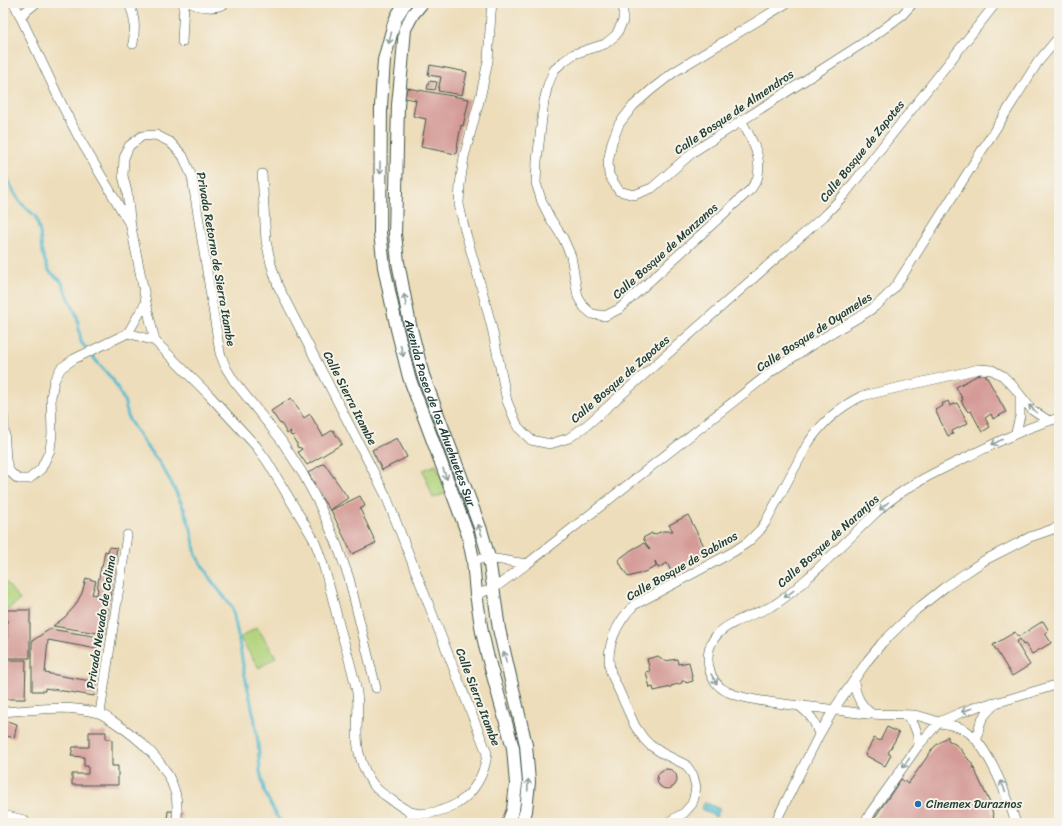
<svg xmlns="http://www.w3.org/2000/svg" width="1062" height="826" font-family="Sriracha,sans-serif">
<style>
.green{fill:#b0d37c;stroke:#688858}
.water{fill:#53bbd1;stroke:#397c82}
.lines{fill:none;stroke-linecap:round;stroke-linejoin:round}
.stream{stroke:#53bbd1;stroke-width:3}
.building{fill:#d49a96}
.street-casing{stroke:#3e5548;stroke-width:10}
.secondary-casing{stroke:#3e5548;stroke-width:14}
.street{stroke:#fff;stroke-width:9}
.secondary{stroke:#fff;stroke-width:12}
.oneway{stroke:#8f9e9a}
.poi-dot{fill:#1f6fb2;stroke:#f7f3e8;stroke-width:1.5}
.labels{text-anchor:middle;stroke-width:4;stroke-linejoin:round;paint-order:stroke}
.street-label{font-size:12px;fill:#1f3d34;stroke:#f7f3e8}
.poi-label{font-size:12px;fill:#1f3d34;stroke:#f7f3e8;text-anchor:start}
</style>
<rect width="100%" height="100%" fill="#f7f3e8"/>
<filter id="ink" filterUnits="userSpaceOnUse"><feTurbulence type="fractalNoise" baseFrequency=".025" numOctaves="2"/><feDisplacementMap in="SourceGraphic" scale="8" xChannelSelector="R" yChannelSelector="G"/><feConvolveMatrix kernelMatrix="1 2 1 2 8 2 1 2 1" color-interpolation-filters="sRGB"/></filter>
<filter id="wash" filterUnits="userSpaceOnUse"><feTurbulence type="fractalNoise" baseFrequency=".012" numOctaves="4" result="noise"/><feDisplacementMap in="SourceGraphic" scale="16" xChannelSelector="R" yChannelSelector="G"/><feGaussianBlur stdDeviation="0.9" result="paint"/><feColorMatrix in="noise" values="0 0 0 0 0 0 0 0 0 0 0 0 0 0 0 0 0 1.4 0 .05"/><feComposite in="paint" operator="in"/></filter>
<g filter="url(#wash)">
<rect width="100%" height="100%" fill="#edddba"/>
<!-- green -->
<path class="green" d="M436,465L447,493L433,498L423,470Z
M5,581L20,600L3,613V583Z
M257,627L276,657L259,668L240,638Z"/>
<!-- water -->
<path class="water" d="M705,802L720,809L716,817L701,809Z"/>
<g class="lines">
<!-- stream -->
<path class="stream" d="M3,170L13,190L21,203L36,217L40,233L42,253L49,271L61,281L77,316L81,342L98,363L113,380L124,400L129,420L146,446L159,462L171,482L184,509L191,529L196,555L211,580L232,607L238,635L244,671L255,721L258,743L260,771L265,793L276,815L282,823"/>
</g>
<g id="blocks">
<!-- building -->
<path class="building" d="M430,65L467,72L462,95L438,91L441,77L428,75Z
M429,81L437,82L435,90L427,89Z
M407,88L469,99L463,126L461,125L456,154L421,147L426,119L413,116L416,100L405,98Z
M984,372L1006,412L993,419L991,414L985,418L990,427L982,432L971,411L968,412L961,401L963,400L956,387Z
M291,398L304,418L310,414L323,436L333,430L342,444L307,465L298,452L302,449L301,448L297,447V443H296L293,437L294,436L290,435L291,431L287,434L281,423L280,424L271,411Z
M948,401L950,406L957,403L968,423L952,431L953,434L948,436L935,410L943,406L942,404Z
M397,438L407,457L382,470L372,450Z
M324,463L348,498L330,510L313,486L315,484L308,473Z
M360,496L365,506L360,509L376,543L352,554L331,510Z
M688,515L707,552L671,571L667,563L658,568L655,561L656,567L642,573L628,577L618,560L631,550L644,543L650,550L643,538L652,533L653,535L663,531H673L669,525Z
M109,547L117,548L114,566H115L104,634L53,626L65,617L75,606L82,593L86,578L96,581L92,594L97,595L98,589H97L101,567H102L105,551L108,552Z
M7,610H30V658H7Z
M1043,621L1049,631L1045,633L1051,643L1032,654L1025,644L1023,645L1020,639L1016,642L1030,665L1012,676L993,645L1015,632L1018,637Z
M50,629L99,637L97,649L48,640L45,673L96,682L94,696L45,688V691H32V641Z
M658,656L665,661L677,659L678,664L689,662L693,681L686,683L685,681H682V683L671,686V687L654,691L653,687L650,688L646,672L650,671L647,659Z
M4,660H26L25,699H4L3,698V686H4Z
M3,720L17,724L14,738L3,735Z
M887,727L899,733L888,753L891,755L885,766L865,755L874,738L880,741Z
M89,732H106V739H112V766H118V785H72V774H88V766H84V757L71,756L73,747H89Z
M948,736V740L958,746L972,764L990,803L995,823H871L901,779L908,784L934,747Z
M657 779a10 10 0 1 1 20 0a10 10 0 1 1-20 0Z
M168,811L182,812L181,821L167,820Z"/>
</g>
</g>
<g filter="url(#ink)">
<use href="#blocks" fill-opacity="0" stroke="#3e5548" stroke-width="1"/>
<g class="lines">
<defs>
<path id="street" d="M14,3L64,109L78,136L129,223
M128,3C136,16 135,30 133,44
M191,3C200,8 217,9 226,3
M492,3L491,13L488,61L481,94L464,157L460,185L459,204L464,227L482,290L492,328L507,401L518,427L531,440L550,444L569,438L587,425L824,216L844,195L996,3
M623,3V21L616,35L605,44L574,54L564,61L554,70L548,85L544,101L537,161L536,183L542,202L550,218L563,238L571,256L578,297L584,307L592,314L605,316L619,309L751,189C753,185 758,180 758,175C762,155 750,137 741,120
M787,3L674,72L651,90L633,106L619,124L612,142L608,162L609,175L619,191L634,195L652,188L693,152L874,36L902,15L913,3
M20,16L36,3
M182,42L184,3
M262,174L266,241L271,264L278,286L386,496L487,753C485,773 475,792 458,803C446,810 424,817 411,812C405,810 399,805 393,801C388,797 381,793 376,788C368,779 362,765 359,753C354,732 360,712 357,693C353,671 346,649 340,628C332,598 326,567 313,538L267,461L256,446L209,395L155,341L146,302L131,227L127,192L123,176L124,158L129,146L142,136L156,135L170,142L183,156L192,177L220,353L226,368L234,381L281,440L303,474L319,504L336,542L349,578L376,688
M128,333L155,341
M3,412L6,460L9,471L18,479H29L41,469L50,450L52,434L51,397L54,381L61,368L74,359L128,333L146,302
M1016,432L1020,416V395
M473,560L489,558L527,564
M476,594L493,589L527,564L775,369C793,357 812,345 831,333C859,317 877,310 897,284L1038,62L1059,37
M854,681C855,695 861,706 872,714
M799,706C811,715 815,721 819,735
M3,712C35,710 67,704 98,713C103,714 109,719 114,722C139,738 167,763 175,792C178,800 177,814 177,823
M100,713L127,535
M905,715C915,723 919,733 918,746
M977,739C980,719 981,718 996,703
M3,815L24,820
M407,823L412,813
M667,823L684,813L692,804L694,798L696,787L693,775L686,765L662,753L650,745L644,739L635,726L611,673C604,648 617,622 634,605L733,552L748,542L760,530L765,523L807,445C821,423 839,407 862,396L979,369L992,370L1003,376L1013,386L1032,410L1049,421
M775,823L819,735L834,709L868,660L882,643L916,610L945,587L961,576L985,560L1030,537L1059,527
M865,823L871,812L918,746L939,722L960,713L979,706L996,703L1059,684
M1016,823C1008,798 989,748 968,732C961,726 950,725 941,723C932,720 923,716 913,715C899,714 886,715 872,714C859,714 847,711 835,710C815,707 796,706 777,703C762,701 743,699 728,692C707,683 702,653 716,636C728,621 758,614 774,605C789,596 801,584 813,573C829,558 845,543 861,527C870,519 879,509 888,502C912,483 940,470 967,457C998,442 1026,427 1059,418"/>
<g id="secondary">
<path d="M405,3L397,16L394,23L384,60L381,106L380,233L384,267L397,329L409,377L468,535L473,560L476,594L482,632L487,654L513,748L516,784L513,810L508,823"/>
<path id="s1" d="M422,3L413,14L405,29L402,65L398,105L395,234L398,262L410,325L423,375L481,530L489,558L499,629L526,745L529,782L526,811L522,823"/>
</g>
</defs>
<!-- street casing -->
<use href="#street" class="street-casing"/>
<!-- secondary casing -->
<use href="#secondary" class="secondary-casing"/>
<!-- street -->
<use href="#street" class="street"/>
<!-- secondary -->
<use href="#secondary" class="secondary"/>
</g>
<!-- one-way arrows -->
<defs><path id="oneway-shaft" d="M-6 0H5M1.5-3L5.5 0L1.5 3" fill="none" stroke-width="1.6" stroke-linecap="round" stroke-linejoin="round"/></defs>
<g class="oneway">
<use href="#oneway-shaft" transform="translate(390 38) rotate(104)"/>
<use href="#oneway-shaft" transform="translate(380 168) rotate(90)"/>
<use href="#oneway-shaft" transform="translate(405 300) rotate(-101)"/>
<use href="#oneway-shaft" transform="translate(402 351) rotate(75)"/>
<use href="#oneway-shaft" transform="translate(1033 409) rotate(-137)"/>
<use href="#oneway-shaft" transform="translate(997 442) rotate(154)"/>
<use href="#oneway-shaft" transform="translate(445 474) rotate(70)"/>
<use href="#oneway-shaft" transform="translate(884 506) rotate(138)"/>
<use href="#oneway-shaft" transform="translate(480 530) rotate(-108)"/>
<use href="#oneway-shaft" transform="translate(789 594) rotate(144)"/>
<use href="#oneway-shaft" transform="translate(505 657) rotate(-103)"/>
<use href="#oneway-shaft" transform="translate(714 679) rotate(59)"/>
<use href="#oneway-shaft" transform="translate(967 710) rotate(161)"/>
<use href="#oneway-shaft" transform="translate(906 763) rotate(125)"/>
<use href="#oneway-shaft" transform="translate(528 785) rotate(-87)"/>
<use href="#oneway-shaft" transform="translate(1003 786) rotate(-114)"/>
</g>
</g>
<!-- markers -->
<circle class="poi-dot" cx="918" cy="804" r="4"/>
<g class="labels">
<!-- street labels -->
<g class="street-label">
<text transform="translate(734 112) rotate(-34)" y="4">Calle Bosque de Almendros</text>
<text transform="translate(862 151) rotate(-51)" y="4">Calle Bosque de Zapotes</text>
<text transform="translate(665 251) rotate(-42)" y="4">Calle Bosque de Manzanos</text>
<text transform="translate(216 259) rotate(80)" y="4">Privada Retorno de Sierra Itambe</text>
<text transform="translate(814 332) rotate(-33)" y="4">Calle Bosque de Oyameles</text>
<text transform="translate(620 379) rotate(-41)" y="4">Calle Bosque de Zapotes</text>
<text transform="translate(350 398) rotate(63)" y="4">Calle Sierra Itambe</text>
<text dy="4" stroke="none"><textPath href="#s1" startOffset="422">Avenida Paseo de los Ahuehuetes Sur</textPath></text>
<text transform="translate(828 541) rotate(-42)" y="4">Calle Bosque de Naranjos</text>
<text transform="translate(682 566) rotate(-30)" y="4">Calle Bosque de Sabinos</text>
<text transform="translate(101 622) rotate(-81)" y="4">Privada Nevado de Colima</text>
<text transform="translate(478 697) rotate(69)" y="4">Calle Sierra Itambe</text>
</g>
<!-- poi labels -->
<g class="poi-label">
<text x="926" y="808">Cinemex Duraznos</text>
</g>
</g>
<!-- margin -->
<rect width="1062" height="826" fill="none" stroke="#f7f3e8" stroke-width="16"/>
</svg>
